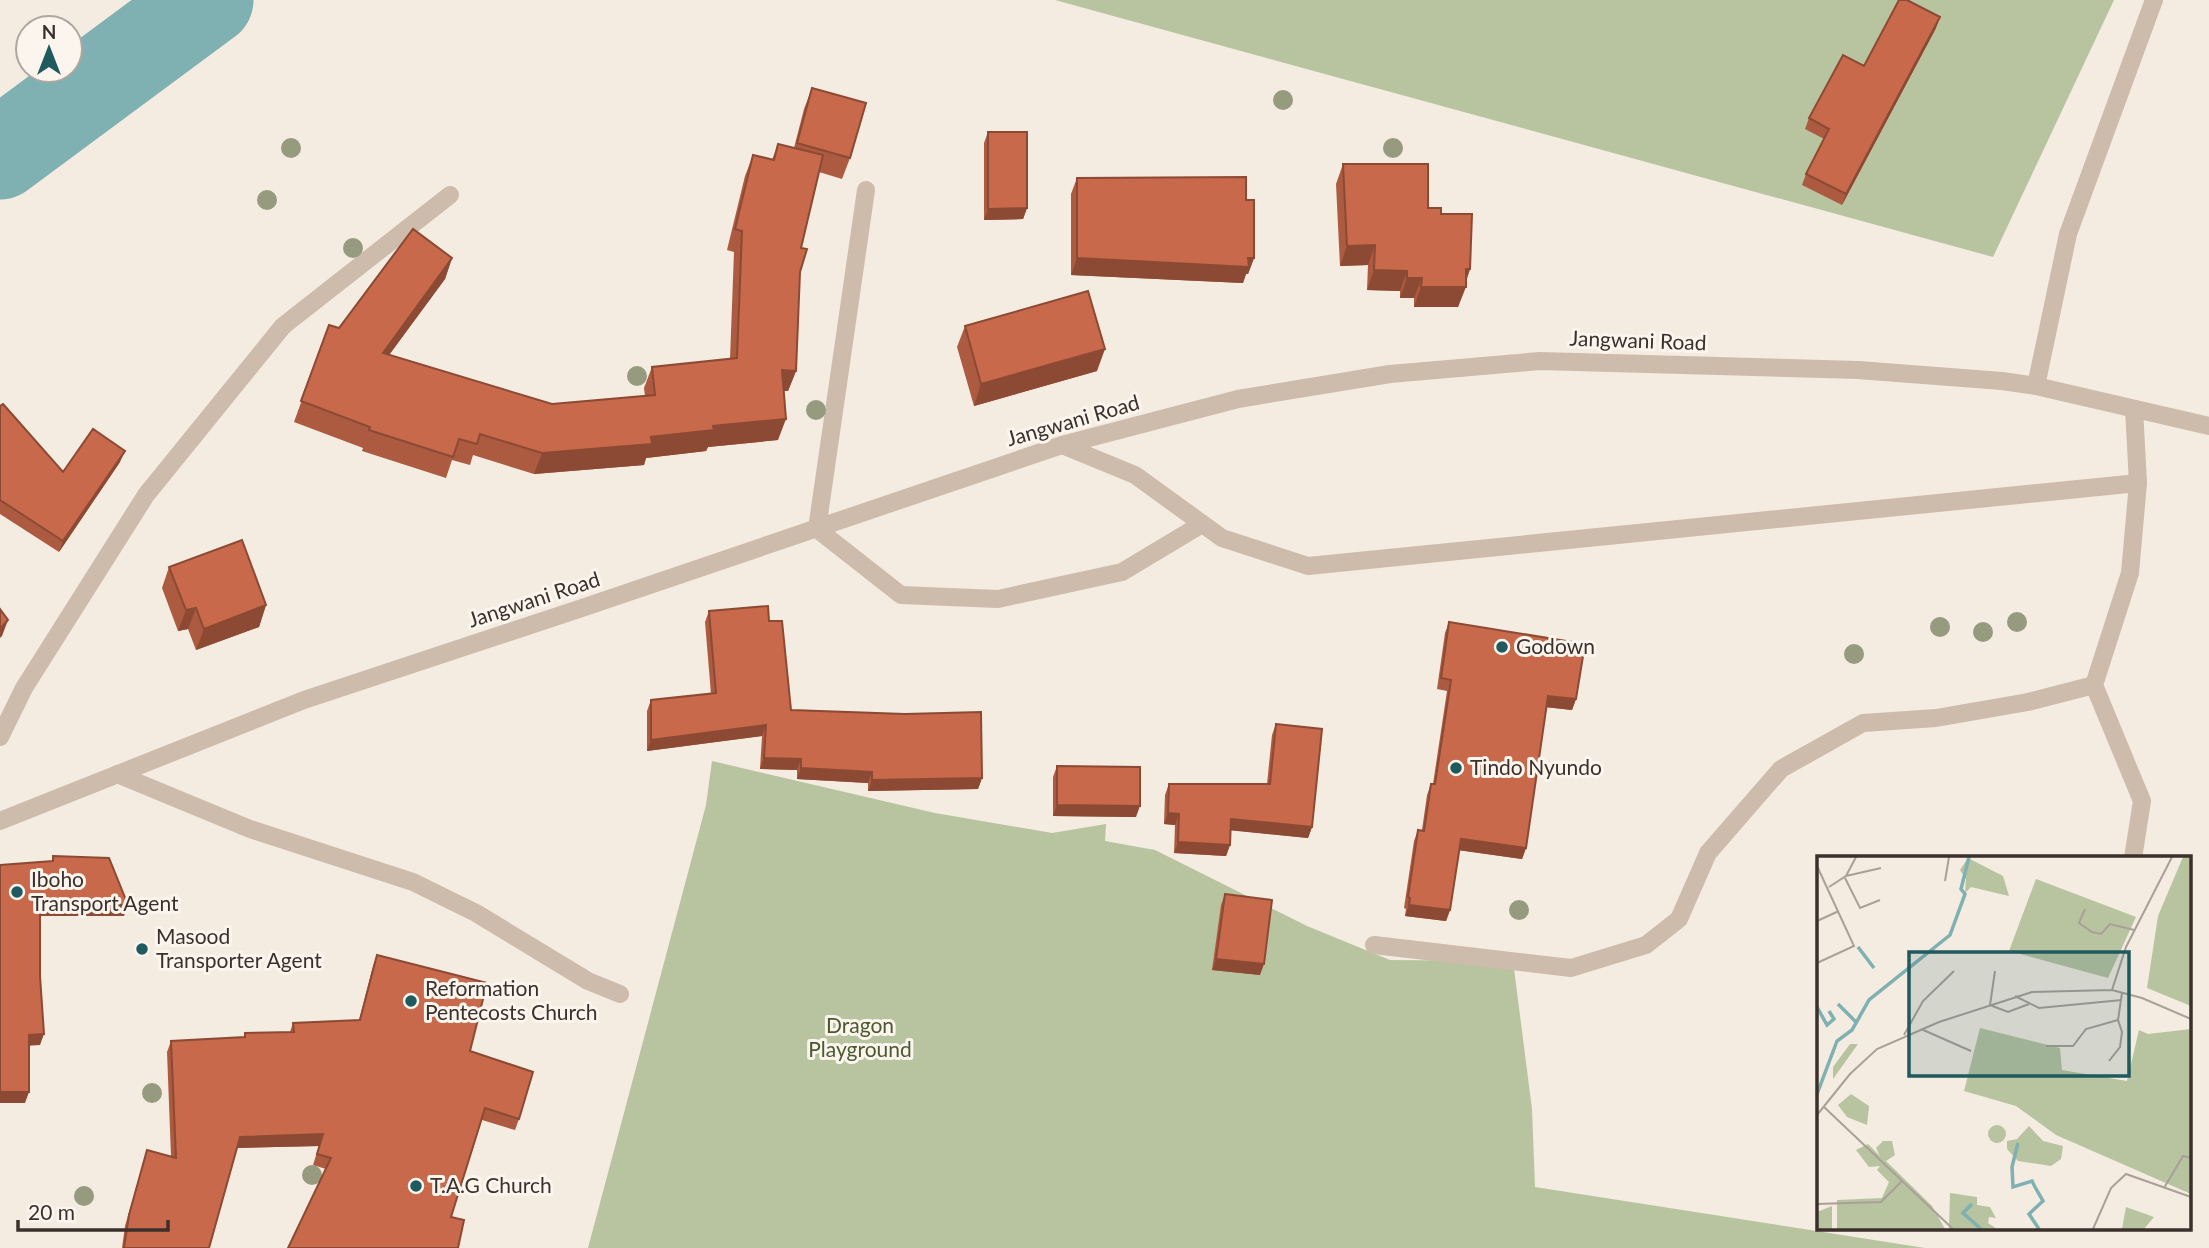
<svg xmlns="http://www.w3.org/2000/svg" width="2209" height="1248" font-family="Lato,sans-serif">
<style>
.green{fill:#b8c4a0}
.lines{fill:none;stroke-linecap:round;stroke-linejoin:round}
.river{stroke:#7fb0b2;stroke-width:91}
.service{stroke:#cdbbac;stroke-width:18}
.minor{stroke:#cdbbac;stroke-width:18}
.tertiary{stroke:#cdbbac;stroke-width:18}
.tree{fill:#969b7f}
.wall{fill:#ac5a40}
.shaded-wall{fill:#8c4a34}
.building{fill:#c8694b;stroke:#8c4a34;stroke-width:2}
.poi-dot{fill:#1f5a5e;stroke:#fbf5ee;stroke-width:2.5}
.labels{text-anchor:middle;stroke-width:6;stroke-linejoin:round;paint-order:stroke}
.street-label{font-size:21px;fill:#3b302b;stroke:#fbf5ee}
.poi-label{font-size:21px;fill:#3b302b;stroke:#fbf5ee;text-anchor:start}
.park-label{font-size:21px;fill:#4a5a2e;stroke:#fbf5ee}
.inset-river{fill:none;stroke:#7fb0b2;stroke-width:3.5}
.inset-road{fill:none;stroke:#aaa098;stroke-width:2}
.view{fill:#1f5a5e;fill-opacity:0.15;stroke:#1f5a5e;stroke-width:3.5}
.inset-edge{fill:none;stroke:#3b302b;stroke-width:3.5}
</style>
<rect width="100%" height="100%" fill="#f4ebe1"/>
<!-- green -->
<path class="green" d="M1055,0H2114L1993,257Z
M712,761L935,813L1052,833L1106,824L1105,841L1155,850L1307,926L1390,960L1513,961L1532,1109L1535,1187L1925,1248H588L706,805Z"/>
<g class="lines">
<!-- river -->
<path class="river" d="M0,154L208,0"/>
<!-- service -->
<path class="service" d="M866,190L817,529L901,595L998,599L1122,572L1202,524
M1062,445L1135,475L1222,538L1308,566L2138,483
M2094,685L2142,801L2133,858
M0,737L24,688L146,495L283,326L450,195
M117,774L250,829L413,882L476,913L588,981L620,994
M1374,945L1571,968L1646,945L1679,919L1708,853L1781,769L1863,723L1936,718L2028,702L2094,685L2130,573L2138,483L2134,409"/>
<!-- minor -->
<path class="minor" d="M2036,386L2068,234L2154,0"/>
<!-- tertiary -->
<path class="tertiary" d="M0,821L304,700L579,609L1062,445L1238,399L1390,374L1540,361L1858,370L2002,381L2036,386L2209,426"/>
</g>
<!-- trees -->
<g class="tree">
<circle cx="1283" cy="100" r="10"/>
<circle cx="291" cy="148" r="10"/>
<circle cx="1393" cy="148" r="10"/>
<circle cx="267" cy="200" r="10"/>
<circle cx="353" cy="248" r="10"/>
<circle cx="637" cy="376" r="10"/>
<circle cx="816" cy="410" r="10"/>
<circle cx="2017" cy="622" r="10"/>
<circle cx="1940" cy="627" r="10"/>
<circle cx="1983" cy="632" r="10"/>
<circle cx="1854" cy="654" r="10"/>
<circle cx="1519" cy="910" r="10"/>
<circle cx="152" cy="1093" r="10"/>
<circle cx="312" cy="1175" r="10"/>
<circle cx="84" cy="1196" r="10"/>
</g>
<!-- wall -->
<path class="wall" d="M1936,28L1842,205L1802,185L1806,174L1824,139L1805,129L1809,118L1864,66Z
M812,88L850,158L842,179L819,172L801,248L796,371L788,391H784L778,440L708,447L706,451L646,458L644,465L534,474L473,455L470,465L452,460L446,478L362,451L363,448L294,422L329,325L339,328L452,258L445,279L389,355L552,404L645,396L644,388L652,367L730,359L734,252L727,250L745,176L753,155L772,160L778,144L794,148L804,109Z
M988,132L1027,208L1023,219L984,220V143Z
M1343,164L1441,214L1470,269L1458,307H1414V298H1400V291L1367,290L1368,265L1340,266L1336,184Z
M1077,178L1246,200L1254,258L1248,274H1246L1243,283L1071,275V194Z
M965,326L1097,371L974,406L957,347Z
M0,406L63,472L120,462L59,552L0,514Z
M169,567L266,605L259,627L196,650L188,629L178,631L162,588Z
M709,611L769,621L791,710L982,778L978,789L868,791V783L797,779V770L760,769L762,736L647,751V711L651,700L711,694L705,622Z
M1449,622L1576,699L1572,710L1546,707L1526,848L1522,859L1459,850L1450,910L1446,921L1405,916L1406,909L1404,908L1414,841L1418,830H1422L1427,795L1431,784H1433L1447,691L1437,689L1445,633Z
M1276,724L1312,827L1308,838L1231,830L1230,845L1226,856L1174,853L1175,825L1164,824L1165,795L1169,784H1267L1272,735Z
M1057,766L1136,817L1053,816V777Z
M1225,894L1260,975L1212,970L1221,905Z
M377,955L470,1051L519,1119L515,1130L482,1120L451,1217L458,1248L326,1169L313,1165L319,1146L237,1148L209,1248H122L125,1226L147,1150L171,1156L167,1052L171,1041L244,1037L245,1033L290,1032L293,1023L359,1020L373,966Z"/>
<!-- shaded-wall -->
<path class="shaded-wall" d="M1940,17L1936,28L1842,205L1846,194Z
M1027,208L1023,219L984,220L988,209Z
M1375,245L1368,265L1340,266L1347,246Z
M452,258L445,279L375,374L383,353Z
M1077,258H1254L1248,274H1246L1243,283L1071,275Z
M1466,269H1470L1464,287H1466L1458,307H1414L1421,287Z
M1374,270L1407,271L1400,291L1367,290Z
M1407,278H1422L1414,298H1400Z
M1105,349L1097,371L974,406L981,384Z
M782,370L796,371L788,391H774Z
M786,419L778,440L708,447L706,451L646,458L644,465L534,474L542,453L651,437L713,426Z
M125,451L120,462L59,552L63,541Z
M266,605L259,627L196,650L204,629Z
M196,608L188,629L178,631L186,610Z
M8,620L2,636L0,638V629Z
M1548,696L1576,699L1572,710L1544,707Z
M766,725L762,736L647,751L651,740Z
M764,758L801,759L797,770L760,769Z
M801,768L872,772L868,783L797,779Z
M982,778L978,789L868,791L872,780Z
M1057,805L1140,806L1136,817L1053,816Z
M1168,813L1179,814L1175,825L1164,824Z
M1231,819L1312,827L1308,838L1227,830Z
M1461,839L1526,848L1522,859L1457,850Z
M1178,842L1230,845L1226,856L1174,853Z
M40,905H128L124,916H36Z
M1409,905L1450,910L1446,921L1405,916Z
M1216,959L1264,964L1260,975L1212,970Z
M44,1034L40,1045L25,1046L29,1035Z
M0,1092H29L25,1103H0Z
M323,1134L319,1146L236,1148L240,1137Z"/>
<!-- building -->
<path class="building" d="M1899,0H1907L1940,17L1846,194L1806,174L1829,129L1809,118L1843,55L1864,66Z
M812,88L866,103L850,158L797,143Z
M988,132H1027V208L988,209Z
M778,144L823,155L801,248L807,249L800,272L796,371L782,370L786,419L713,426L714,430L651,437L652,444L542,453L480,434L477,444L459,439L453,457L369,430L370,427L301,401L329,325L339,328L413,229L452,258L383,353L552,404L655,395L652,367L737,358L742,231L735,229L753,155L774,160Z
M1343,164H1428V208H1441V214H1472L1470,269H1466V287H1421L1422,278H1407V271L1374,270L1375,245L1347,246Z
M1246,177V200H1254V258H1248L1249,267L1077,258V178Z
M1088,291L1105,349L981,384L965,326Z
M3,404L63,472L93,429L125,451L63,541L0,500V406Z
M242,540L266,605L204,629L196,608L186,610L169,567Z
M768,606L769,621H782L791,710L905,714L981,712L982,778L872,780V772L801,768V759L764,758L766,725L651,740V700L716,693L709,611Z
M0,609L8,620L0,629Z
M1449,622L1585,644L1576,699L1548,696L1526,848L1461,839L1450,910L1409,905L1410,898L1408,897L1418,830L1424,831L1431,784H1435L1451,680L1441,678Z
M1276,724L1322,729L1312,827L1231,819L1230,845L1178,842L1179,814L1168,813L1169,784H1270Z
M1057,766L1140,767V806L1057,805Z
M53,856L109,858L128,905H40V976L44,1034L29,1035V1092H0V865L53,861Z
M1225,894L1272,900L1264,964L1216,959Z
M377,955L487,983L470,1051L533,1072L519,1119L485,1108L451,1217L464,1220L458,1248H288L331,1158L317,1154L323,1134L240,1137L209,1248H124L129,1215L147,1150L176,1158L171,1041L245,1037V1033L294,1032L293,1023L360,1020Z"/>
<!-- markers -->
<g class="poi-dot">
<circle cx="1502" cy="647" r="7"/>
<circle cx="1456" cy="768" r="7"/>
<circle cx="17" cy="892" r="7"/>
<circle cx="142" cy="949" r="7"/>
<circle cx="411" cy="1001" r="7"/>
<circle cx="416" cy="1186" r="7"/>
</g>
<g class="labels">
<!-- street labels -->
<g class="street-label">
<text transform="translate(1638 341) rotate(2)" y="7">Jangwani Road</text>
<text transform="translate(1073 421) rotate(-16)" y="7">Jangwani Road</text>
<text transform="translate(534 600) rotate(-18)" y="7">Jangwani Road</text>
</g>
<!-- poi labels -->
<g class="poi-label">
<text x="1516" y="654">Godown</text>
<text x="1470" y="775">Tindo Nyundo</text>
<text x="31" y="887">Iboho<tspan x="31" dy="24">Transport Agent</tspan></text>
<text x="156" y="944">Masood<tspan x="156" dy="24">Transporter Agent</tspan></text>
<text x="425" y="996">Reformation<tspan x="425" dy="24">Pentecosts Church</tspan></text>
<text x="430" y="1193">T.A.G Church</text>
</g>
<!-- park labels -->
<g class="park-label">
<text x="860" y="1033">Dragon<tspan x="860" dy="24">Playground</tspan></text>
</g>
</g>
<!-- overview -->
<g transform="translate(1817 856)">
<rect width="374" height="374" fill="#f4ebe1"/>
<path d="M366,1H374V150L330,132L341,60ZM151,2L186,20L192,40L154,31L148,37L149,23L143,14ZM219,23L319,61L291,122L192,95ZM163,172L243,192L245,214L310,225L322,174L331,178L374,173V338L239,279L199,250L147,235ZM33,188H41L16,223V211ZM34,238L52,250L50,269L30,261L21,249ZM171 278a9 9 0 1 1 18 0a9 9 0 1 1-18 0ZM212,270L226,285L246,290L244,303L234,310L201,305L190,293V285L200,283ZM66,285H75L78,299L69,305L115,350L128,373H20V344L65,342L72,326L60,314L63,310L52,311L39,294L51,288L63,300L59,292ZM133,337L160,341V349L173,351L179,362L172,361L171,367L180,373H132ZM15,350V373H0V356ZM309,351L337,361L327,373H305Z" fill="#b8c4a0"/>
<path class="inset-river" d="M41,91L57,112M21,148L39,166M0,151L10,169L17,163L12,155M0,238L20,185L35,174L52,144L133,79L148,38L144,33L152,1M201,287L195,311L196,331L215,325L218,331L226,345L212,358L222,373M155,348L146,357L164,373"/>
<path class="inset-road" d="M0,10L37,90L0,107M29,20L39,1M28,22L43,52L63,44M128,25L132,1M12,31L29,20L64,12M268,53L262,67L275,76L284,78L293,68L317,74M0,65L22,55M178,115L173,149L191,156L212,148M295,134L309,91L355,1M198,140L222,152L305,144M104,173L154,195M87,179L106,145L137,115M229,190H256L269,173L301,164L305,137M292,205L303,191L305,176L301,164M7,251L136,373M0,259L33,218L60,193L122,166L215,136L295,134L325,142L374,163M347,332L366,300L374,302M0,348L64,346L85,325M276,373L294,332L309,318L374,341"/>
<path class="view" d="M92,96H312V220H92Z"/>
<rect width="374" height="374" class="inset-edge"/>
</g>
<!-- north arrow -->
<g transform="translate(49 49)"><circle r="33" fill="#fbf5ee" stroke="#aea6a0" stroke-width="2"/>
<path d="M0-5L12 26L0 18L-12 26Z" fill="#1f5a5e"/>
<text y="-10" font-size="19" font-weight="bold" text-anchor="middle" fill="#3b302b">N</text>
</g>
<!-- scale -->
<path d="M18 1220v10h150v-10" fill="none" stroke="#3b302b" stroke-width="3.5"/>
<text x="28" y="1220" font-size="21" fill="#3b302b" stroke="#fbf5ee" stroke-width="5" paint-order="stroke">20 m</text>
</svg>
